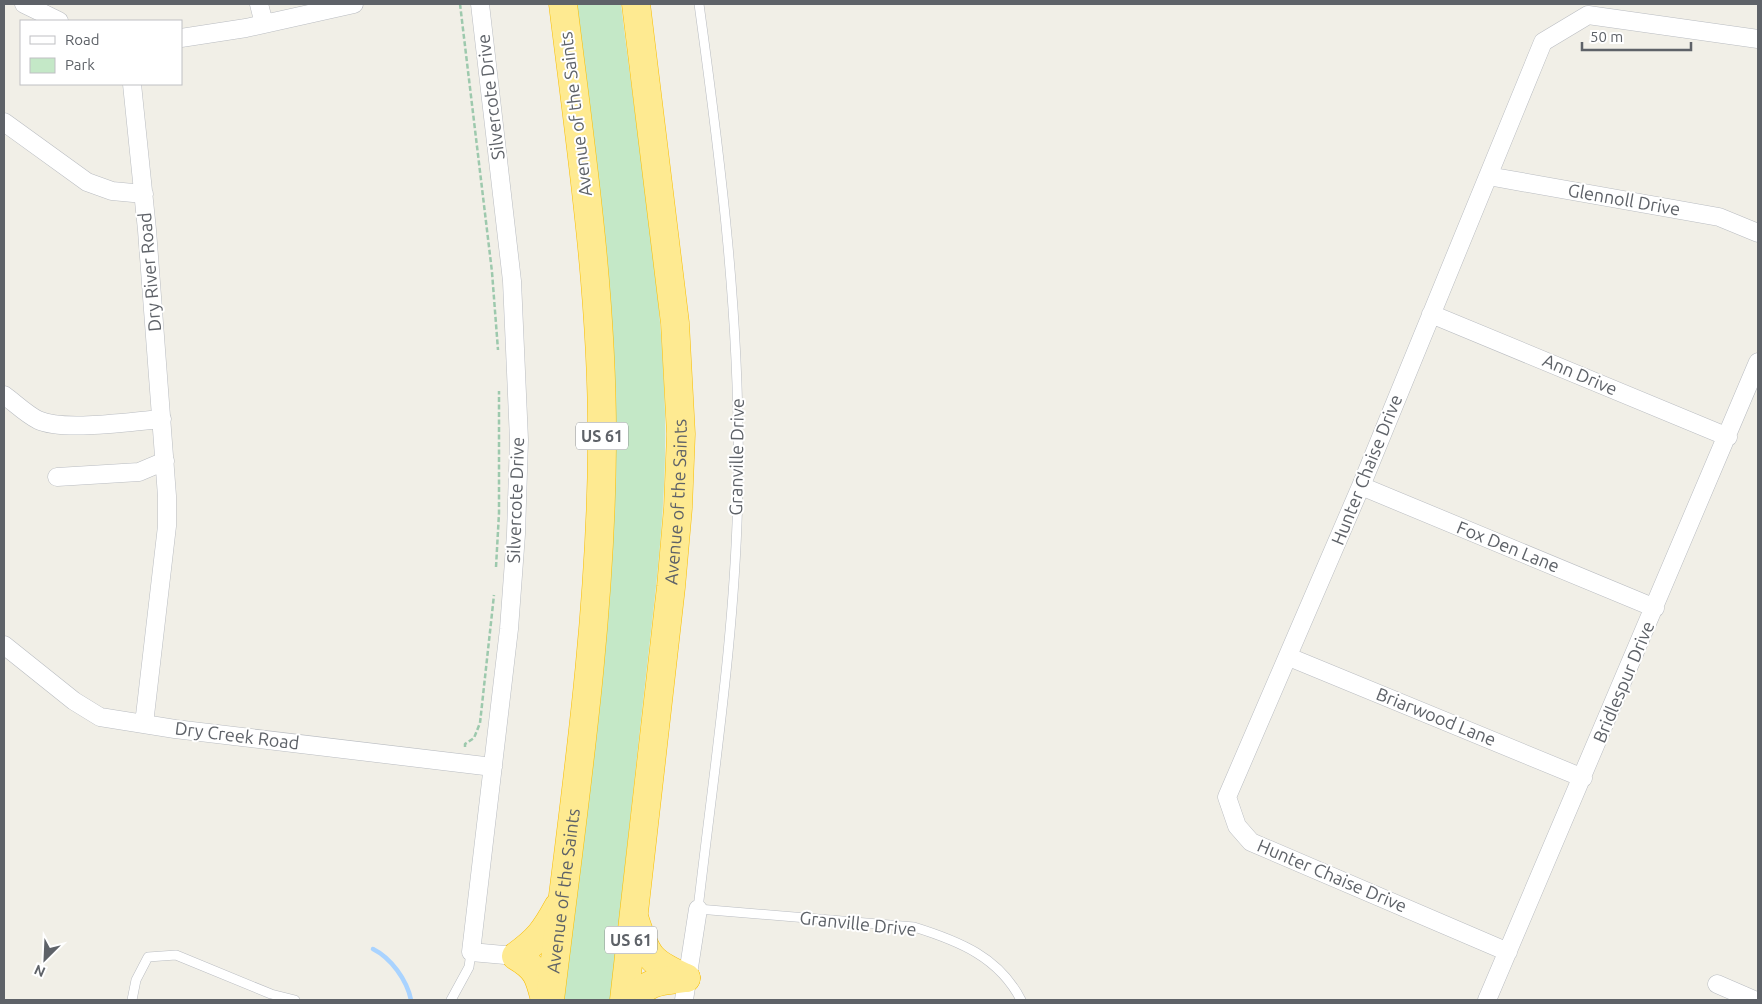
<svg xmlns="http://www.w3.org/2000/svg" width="1762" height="1004" font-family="Ubuntu,sans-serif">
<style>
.green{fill:#c4e8c7}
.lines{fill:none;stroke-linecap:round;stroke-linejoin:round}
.stream{stroke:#a9d3ff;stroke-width:4.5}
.service-casing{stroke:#b9bcc1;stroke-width:10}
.minor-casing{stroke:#b9bcc1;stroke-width:19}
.motorway-casing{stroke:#f8bd00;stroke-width:29}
.path{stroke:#9dc9ad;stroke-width:2.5;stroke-dasharray:5 2.5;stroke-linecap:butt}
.service{stroke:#fff;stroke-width:9}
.minor{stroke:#fff;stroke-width:18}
.motorway{stroke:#feea91;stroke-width:28}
.labels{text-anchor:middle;stroke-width:4;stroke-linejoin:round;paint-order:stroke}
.shield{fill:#fff;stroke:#8e9195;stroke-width:1}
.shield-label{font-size:16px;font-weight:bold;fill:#5e6268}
.street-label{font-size:18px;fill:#5e6268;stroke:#fff}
</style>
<rect width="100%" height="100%" fill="#f1efe7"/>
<!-- green -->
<path class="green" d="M573,4H621C637,139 662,278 665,414C667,501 656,589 646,675C634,783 622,892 611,1000H562L603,639Z"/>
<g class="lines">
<!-- stream -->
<path class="stream" d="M373,949C391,958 407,980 411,1000"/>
<defs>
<path id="service" d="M699,4C721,164 741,325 738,486C736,628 714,769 698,909L914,927C959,941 999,957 1021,1000
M132,1000L136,980L148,957L176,955L271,994L295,1000
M451,1000L469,967L471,952"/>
<path id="minor" d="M24,4L59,21
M259,4L264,24
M480,4L512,281L519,440L516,534L509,629L471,952L516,956
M181,38L246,28L354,4
M132,84L147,230L167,496V526L144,724
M4,122L87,182L112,191L144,194
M1488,176L1719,217L1758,233
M1431,314L1728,437
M4,395C15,403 26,414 38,420C64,432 132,421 162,419
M57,477L139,472L165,461
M1361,486L1655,608
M4,645L74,701L100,717L175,729L493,767
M1289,657L1583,778
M1508,952L1251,842L1237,826L1227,797L1361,486L1543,42L1588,15L1758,39
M1717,984L1754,1000
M684,1000L698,909
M1487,1000L1758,362"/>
<g id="motorway">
<path d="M635,920C647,957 650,962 686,978"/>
<path d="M545,1000C539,977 538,969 516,956C538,940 545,931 558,907"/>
<path id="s1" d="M550,1000C572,816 601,630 602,445C603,297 581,150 563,4"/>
<path id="s2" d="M624,1000L671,587L678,508L681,434L675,323L636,4"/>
<path d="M634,1000C645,980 665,981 686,978"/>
</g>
</defs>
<!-- service casing -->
<use href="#service" class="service-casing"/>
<!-- minor casing -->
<use href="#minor" class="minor-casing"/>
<!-- motorway casing -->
<use href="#motorway" class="motorway-casing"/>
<!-- path -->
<path class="path" d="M460,4L492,272L498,350
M496,567L499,513V391
M465,747V744L474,738L480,723L494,595"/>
<!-- service -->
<use href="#service" class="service"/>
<!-- minor -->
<use href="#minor" class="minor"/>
<!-- motorway -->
<use href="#motorway" class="motorway"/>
</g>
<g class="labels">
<!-- shield labels -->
<g class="shield">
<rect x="576" y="422.5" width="52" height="27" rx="4"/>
<rect x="605" y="926.5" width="52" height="27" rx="4"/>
</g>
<g class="shield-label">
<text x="602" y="442">US 61</text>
<text x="631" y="946">US 61</text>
</g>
<!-- street labels -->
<g class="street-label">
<text transform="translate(491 97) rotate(-97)" y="6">Silvercote Drive</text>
<text transform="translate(576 114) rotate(-97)" y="6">Avenue of the Saints</text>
<text transform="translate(1624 200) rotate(10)" y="6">Glennoll Drive</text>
<text transform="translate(150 272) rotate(-95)" y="6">Dry River Road</text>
<text transform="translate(1580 375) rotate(23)" y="6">Ann Drive</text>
<text transform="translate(737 457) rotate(-89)" y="6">Granville Drive</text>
<text transform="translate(1367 470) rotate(-68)" y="6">Hunter Chaise Drive</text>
<text transform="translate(516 500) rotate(-88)" y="6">Silvercote Drive</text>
<text dy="6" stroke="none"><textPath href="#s2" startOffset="501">Avenue of the Saints</textPath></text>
<text transform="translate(1508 547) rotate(22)" y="6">Fox Den Lane</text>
<text transform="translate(1624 682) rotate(-67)" y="6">Bridlespur Drive</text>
<text transform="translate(1436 717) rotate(22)" y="6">Briarwood Lane</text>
<text transform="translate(237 736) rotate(7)" y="6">Dry Creek Road</text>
<text transform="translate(1332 876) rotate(23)" y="6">Hunter Chaise Drive</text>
<text dy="6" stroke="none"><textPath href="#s1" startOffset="110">Avenue of the Saints</textPath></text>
<text transform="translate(858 924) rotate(6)" y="6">Granville Drive</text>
</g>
</g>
<!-- border -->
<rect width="1762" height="1004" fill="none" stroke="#5e6268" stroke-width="10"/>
<!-- legend -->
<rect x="20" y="20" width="162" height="65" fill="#ffffff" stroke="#bfc0c3"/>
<rect x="30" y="36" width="25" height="8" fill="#ffffff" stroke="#bfc0c3"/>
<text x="65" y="45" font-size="15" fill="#5e6268">Road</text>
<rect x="30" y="58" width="25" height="15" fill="#c4e8c7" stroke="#bfc0c3"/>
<text x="65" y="70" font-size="15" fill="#5e6268">Park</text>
<!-- north arrow -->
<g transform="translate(45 959) rotate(204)" stroke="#ffffff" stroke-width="4" paint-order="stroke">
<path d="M0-4L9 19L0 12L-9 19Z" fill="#5e6268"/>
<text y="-8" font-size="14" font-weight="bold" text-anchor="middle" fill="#5e6268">N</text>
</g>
<!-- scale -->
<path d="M1582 42v8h109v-8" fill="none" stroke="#5e6268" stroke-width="2.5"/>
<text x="1590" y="42" font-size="15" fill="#5e6268" stroke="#ffffff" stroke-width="4" paint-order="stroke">50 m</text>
</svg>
